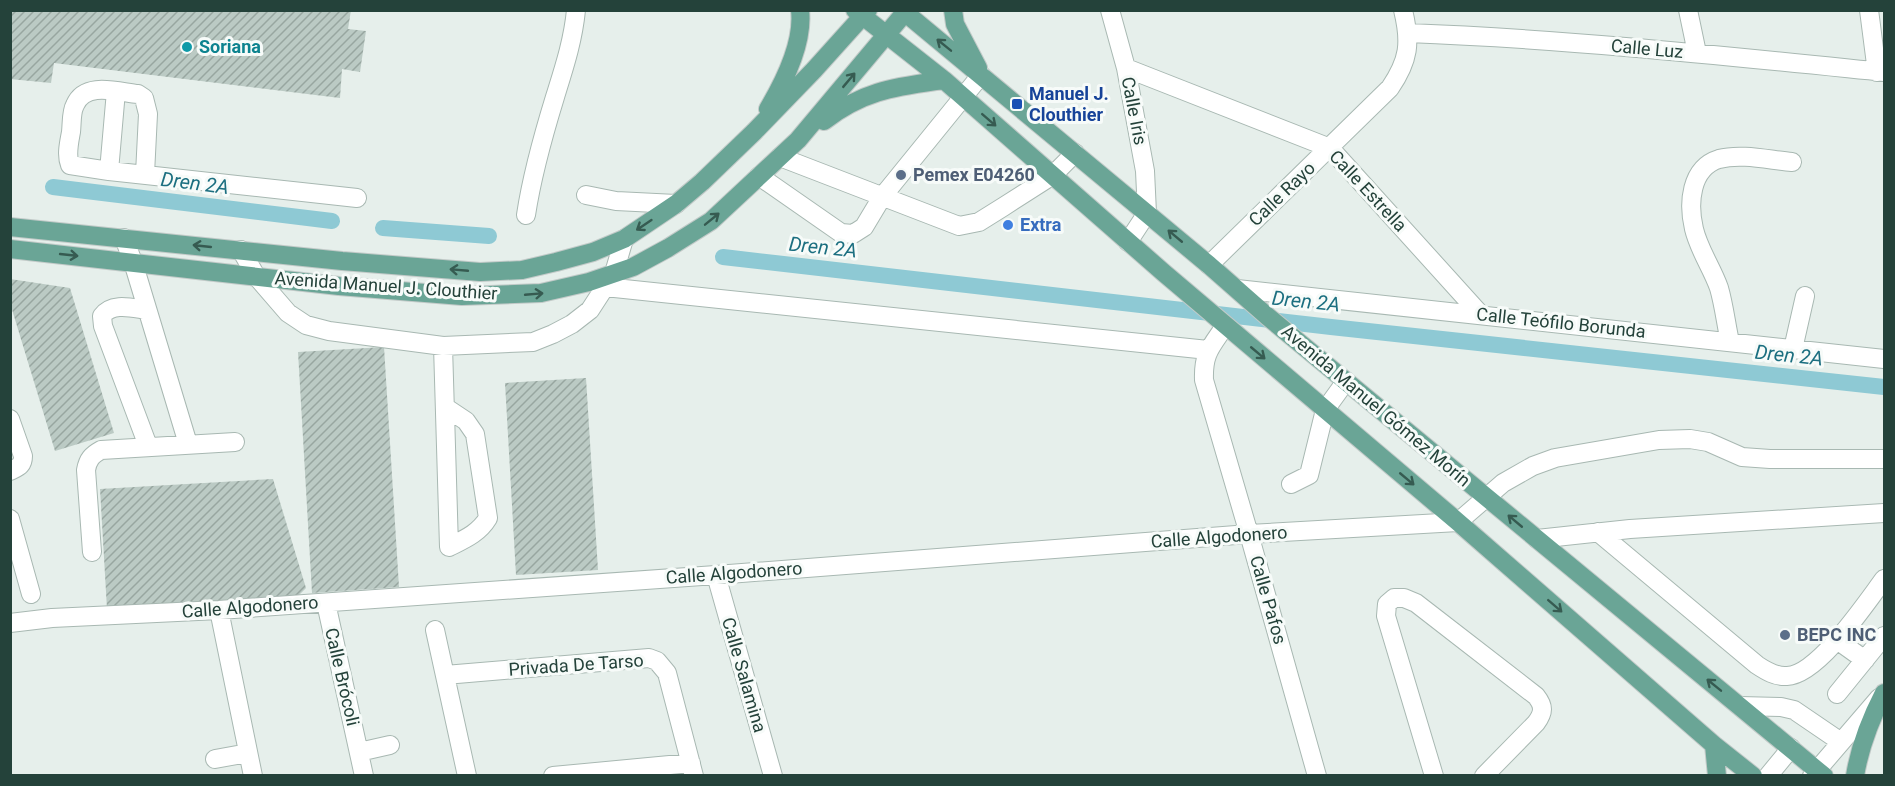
<svg xmlns="http://www.w3.org/2000/svg" width="1895" height="786" font-family="Roboto,sans-serif">
<style>
.lines{fill:none;stroke-linecap:round;stroke-linejoin:round}
.canal{stroke:#8ec9d4;stroke-width:16}
.building{fill:url(#building-hatch)}
.minor-casing{stroke:#a8b8b2;stroke-width:20}
.major-casing{stroke:#c2cac8;stroke-width:20}
.minor{stroke:#fff;stroke-width:18}
.major{stroke:#6aa596;stroke-width:18}
.oneway{stroke:#365b51}
.culture-dot{fill:#0f9aa8;stroke:#f7fbf9;stroke-width:2}
.transit-dot{fill:#1a4fb4;stroke:#f7fbf9;stroke-width:2}
.service-dot{fill:#5c6f8a;stroke:#f7fbf9;stroke-width:2}
.shop-dot{fill:#3f7fe0;stroke:#f7fbf9;stroke-width:2}
.labels{text-anchor:middle;stroke-width:6;stroke-linejoin:round;paint-order:stroke}
.culture-label{font-size:18px;font-weight:bold;fill:#0d838f;stroke:#f7fbf9;text-anchor:start}
.street-label{font-size:18px;fill:#24423a;stroke:#f7fbf9}
.transit-label{font-size:18px;font-weight:bold;fill:#164399;stroke:#f7fbf9;text-anchor:start}
.service-label{font-size:18px;font-weight:bold;fill:#4e5e75;stroke:#f7fbf9;text-anchor:start}
.shop-label{font-size:18px;font-weight:bold;fill:#366cbe;stroke:#f7fbf9;text-anchor:start}
.water-label{font-size:20px;font-style:italic;fill:#1c6f80;stroke:#f7fbf9}
</style>
<defs>
<pattern id="building-hatch" width="6" height="6" patternUnits="userSpaceOnUse" patternTransform="scale(1.5)"><rect width="6" height="6" fill="#bbcac4"/><path d="M-1 1l2-2M0 6l6-6M5 7l2-2" fill="none" stroke="#98a6a0"/></pattern>
</defs>
<rect width="100%" height="100%" fill="#e6efeb"/>
<g class="lines">
<!-- canal -->
<path class="canal" d="M53,187L332,221
M383,228L489,236
M723,257L1331,327L1884,387"/>
</g>
<!-- building -->
<path class="building" d="M10,10H351L348,29L366,31L360,72L342,69L340,98L54,63L51,83L10,79Z
M10,279L70,288L114,433L55,451L10,303Z
M384,347L399,587L312,593L298,352Z
M586,378L598,570L516,575L505,383Z
M273,479L306,588L297,597L107,609L100,489Z"/>
<g class="lines">
<defs>
<path id="minor" d="M1110,10L1126,68L1145,171L1147,213L1128,242
M1688,10L1697,53
M1869,10L1877,72
M1408,33C1567,39 1726,56 1884,72
M1126,68L1330,148L1481,315
M780,157L959,226L979,222L1003,207L1053,175L1075,153
M109,171L116,91
M145,174L148,114L144,98L138,94C118,92 85,81 75,105C71,112 72,124 71,132C69,143 66,155 70,165L109,171L357,198
M759,176L841,233L853,234L864,227L882,197L981,75
M586,195L616,201L676,204
M526,215C532,175 543,136 555,97C564,68 573,41 576,10
M124,238L133,262L188,444
M241,250L256,276L288,313L306,325L329,331L443,346L533,342L553,334L572,324L590,310L614,273L624,239
M1209,265L1390,88C1409,60 1411,43 1403,10
M605,287L1208,350
M1237,289L1884,359
M147,310C132,308 112,302 102,316L103,326L148,446
M1225,326C1211,347 1203,353 1204,380L1249,534L1317,776
M1730,342C1726,324 1724,305 1719,288C1712,268 1699,250 1694,229C1688,204 1690,168 1719,159C1741,153 1769,160 1792,162
M443,346L449,547C465,539 479,533 488,518L475,434L466,421L445,407
M1793,349L1805,296
M10,419L23,456C23,466 18,467 10,471
M1291,484L1309,475L1325,410L1346,381
M10,519L31,594
M1598,532L1757,665C1766,671 1776,677 1787,676C1818,675 1866,603 1884,579
M1537,539L1630,529L1884,513
M92,552L86,470C88,459 92,455 101,450L235,442
M716,575L773,776
M326,603L364,776
M219,610L253,776
M10,623L52,618L219,610L716,575L1249,534L1458,522L1503,483L1533,466L1555,458L1659,440L1690,439L1708,442L1742,457L1770,459H1884
M435,630L467,776
M1837,640L1865,660
M445,675L649,658L657,661L667,673L694,776
M1837,694L1884,636
M1740,706L1781,707L1794,710L1841,742
M359,752L390,745
M215,759L248,753
M553,776L691,763
M1434,776L1386,616L1387,604L1394,598H1404L1416,603L1536,696C1544,706 1544,712 1536,723L1484,776
M1768,776L1791,748
M1812,776L1879,698"/>
<path id="major" d="M855,10L944,80L1164,273L1458,522L1714,745L1753,776
M902,10L1209,265L1267,316L1824,776
M953,10L955,24L978,68
M768,109C784,82 804,43 800,10
M824,121C864,90 896,87 944,80
M10,227L342,261L480,272L522,270L556,262L593,252L624,239L676,204L702,182L754,132L814,70L868,10
M10,249L339,286L462,296L541,293L589,282L633,267L668,248L711,221L798,140L907,10
M1714,745L1717,776
M1855,776C1860,745 1870,720 1884,693"/>
</defs>
<!-- minor casing -->
<use href="#minor" class="minor-casing"/>
<!-- major casing -->
<use href="#major" class="major-casing"/>
<!-- minor -->
<use href="#minor" class="minor"/>
<!-- major -->
<use href="#major" class="major"/>
</g>
<!-- one-way arrows -->
<defs><path id="oneway-shaft" d="M-6 0H5M1.5-3L5.5 0L1.5 3" fill="none" stroke-width="1.6" stroke-linecap="round" stroke-linejoin="round" transform="scale(1.5)"/></defs>
<g class="oneway">
<use href="#oneway-shaft" transform="translate(944 45) rotate(-141)"/>
<use href="#oneway-shaft" transform="translate(849 80) rotate(-50)"/>
<use href="#oneway-shaft" transform="translate(989 120) rotate(41)"/>
<use href="#oneway-shaft" transform="translate(712 219) rotate(-39)"/>
<use href="#oneway-shaft" transform="translate(644 225) rotate(146)"/>
<use href="#oneway-shaft" transform="translate(1175 236) rotate(-140)"/>
<use href="#oneway-shaft" transform="translate(202 246) rotate(-174)"/>
<use href="#oneway-shaft" transform="translate(69 255) rotate(6)"/>
<use href="#oneway-shaft" transform="translate(459 270) rotate(-175)"/>
<use href="#oneway-shaft" transform="translate(534 294) rotate(-5)"/>
<use href="#oneway-shaft" transform="translate(1258 353) rotate(40)"/>
<use href="#oneway-shaft" transform="translate(1407 479) rotate(40)"/>
<use href="#oneway-shaft" transform="translate(1515 521) rotate(-140)"/>
<use href="#oneway-shaft" transform="translate(1555 606) rotate(41)"/>
<use href="#oneway-shaft" transform="translate(1714 685) rotate(-141)"/>
</g>
<!-- markers -->
<circle class="culture-dot" cx="187" cy="47" r="6"/>
<rect class="transit-dot" x="1011" y="98" width="12" height="12" rx="3"/>
<g class="service-dot">
<circle cx="901" cy="175" r="6"/>
<circle cx="1785" cy="635" r="6"/>
</g>
<circle class="shop-dot" cx="1008" cy="225" r="6"/>
<g class="labels">
<!-- culture labels -->
<g class="culture-label">
<text x="199" y="53">Soriana</text>
</g>
<!-- street labels -->
<g class="street-label">
<text transform="translate(1647 49) rotate(5)" y="6">Calle Luz</text>
<text transform="translate(1134 111) rotate(79)" y="6">Calle Iris</text>
<text transform="translate(1368 191) rotate(47)" y="6">Calle Estrella</text>
<text transform="translate(1282 194) rotate(-44)" y="6">Calle Rayo</text>
<text transform="translate(386 286) rotate(4)" y="6">Avenida Manuel J. Clouthier</text>
<text transform="translate(1561 323) rotate(6)" y="6">Calle Teófilo Borunda</text>
<text transform="translate(1376 406) rotate(40)" y="6">Avenida Manuel Gómez Morín</text>
<text transform="translate(1219 537) rotate(-4)" y="6">Calle Algodonero</text>
<text transform="translate(734 573) rotate(-4)" y="6">Calle Algodonero</text>
<text transform="translate(1268 600) rotate(74)" y="6">Calle Pafos</text>
<text transform="translate(250 607) rotate(-4)" y="6">Calle Algodonero</text>
<text transform="translate(576 665) rotate(-4)" y="6">Privada De Tarso</text>
<text transform="translate(744 675) rotate(74)" y="6">Calle Salamina</text>
<text transform="translate(342 677) rotate(77)" y="6">Calle Brócoli</text>
</g>
<!-- transit labels -->
<g class="transit-label">
<text x="1029" y="100">Manuel J.<tspan x="1029" dy="21">Clouthier</tspan></text>
</g>
<!-- service labels -->
<g class="service-label">
<text x="913" y="181">Pemex E04260</text>
<text x="1797" y="641">BEPC INC</text>
</g>
<!-- shop labels -->
<g class="shop-label">
<text x="1020" y="231">Extra</text>
</g>
<!-- water labels -->
<g class="water-label">
<text transform="translate(195 183) rotate(7)" y="7">Dren 2A</text>
<text transform="translate(823 247) rotate(6)" y="7">Dren 2A</text>
<text transform="translate(1306 301) rotate(6)" y="7">Dren 2A</text>
<text transform="translate(1789 355) rotate(6)" y="7">Dren 2A</text>
</g>
</g>
<!-- border -->
<rect width="1895" height="786" fill="none" stroke="#24423a" stroke-width="24"/>
</svg>
